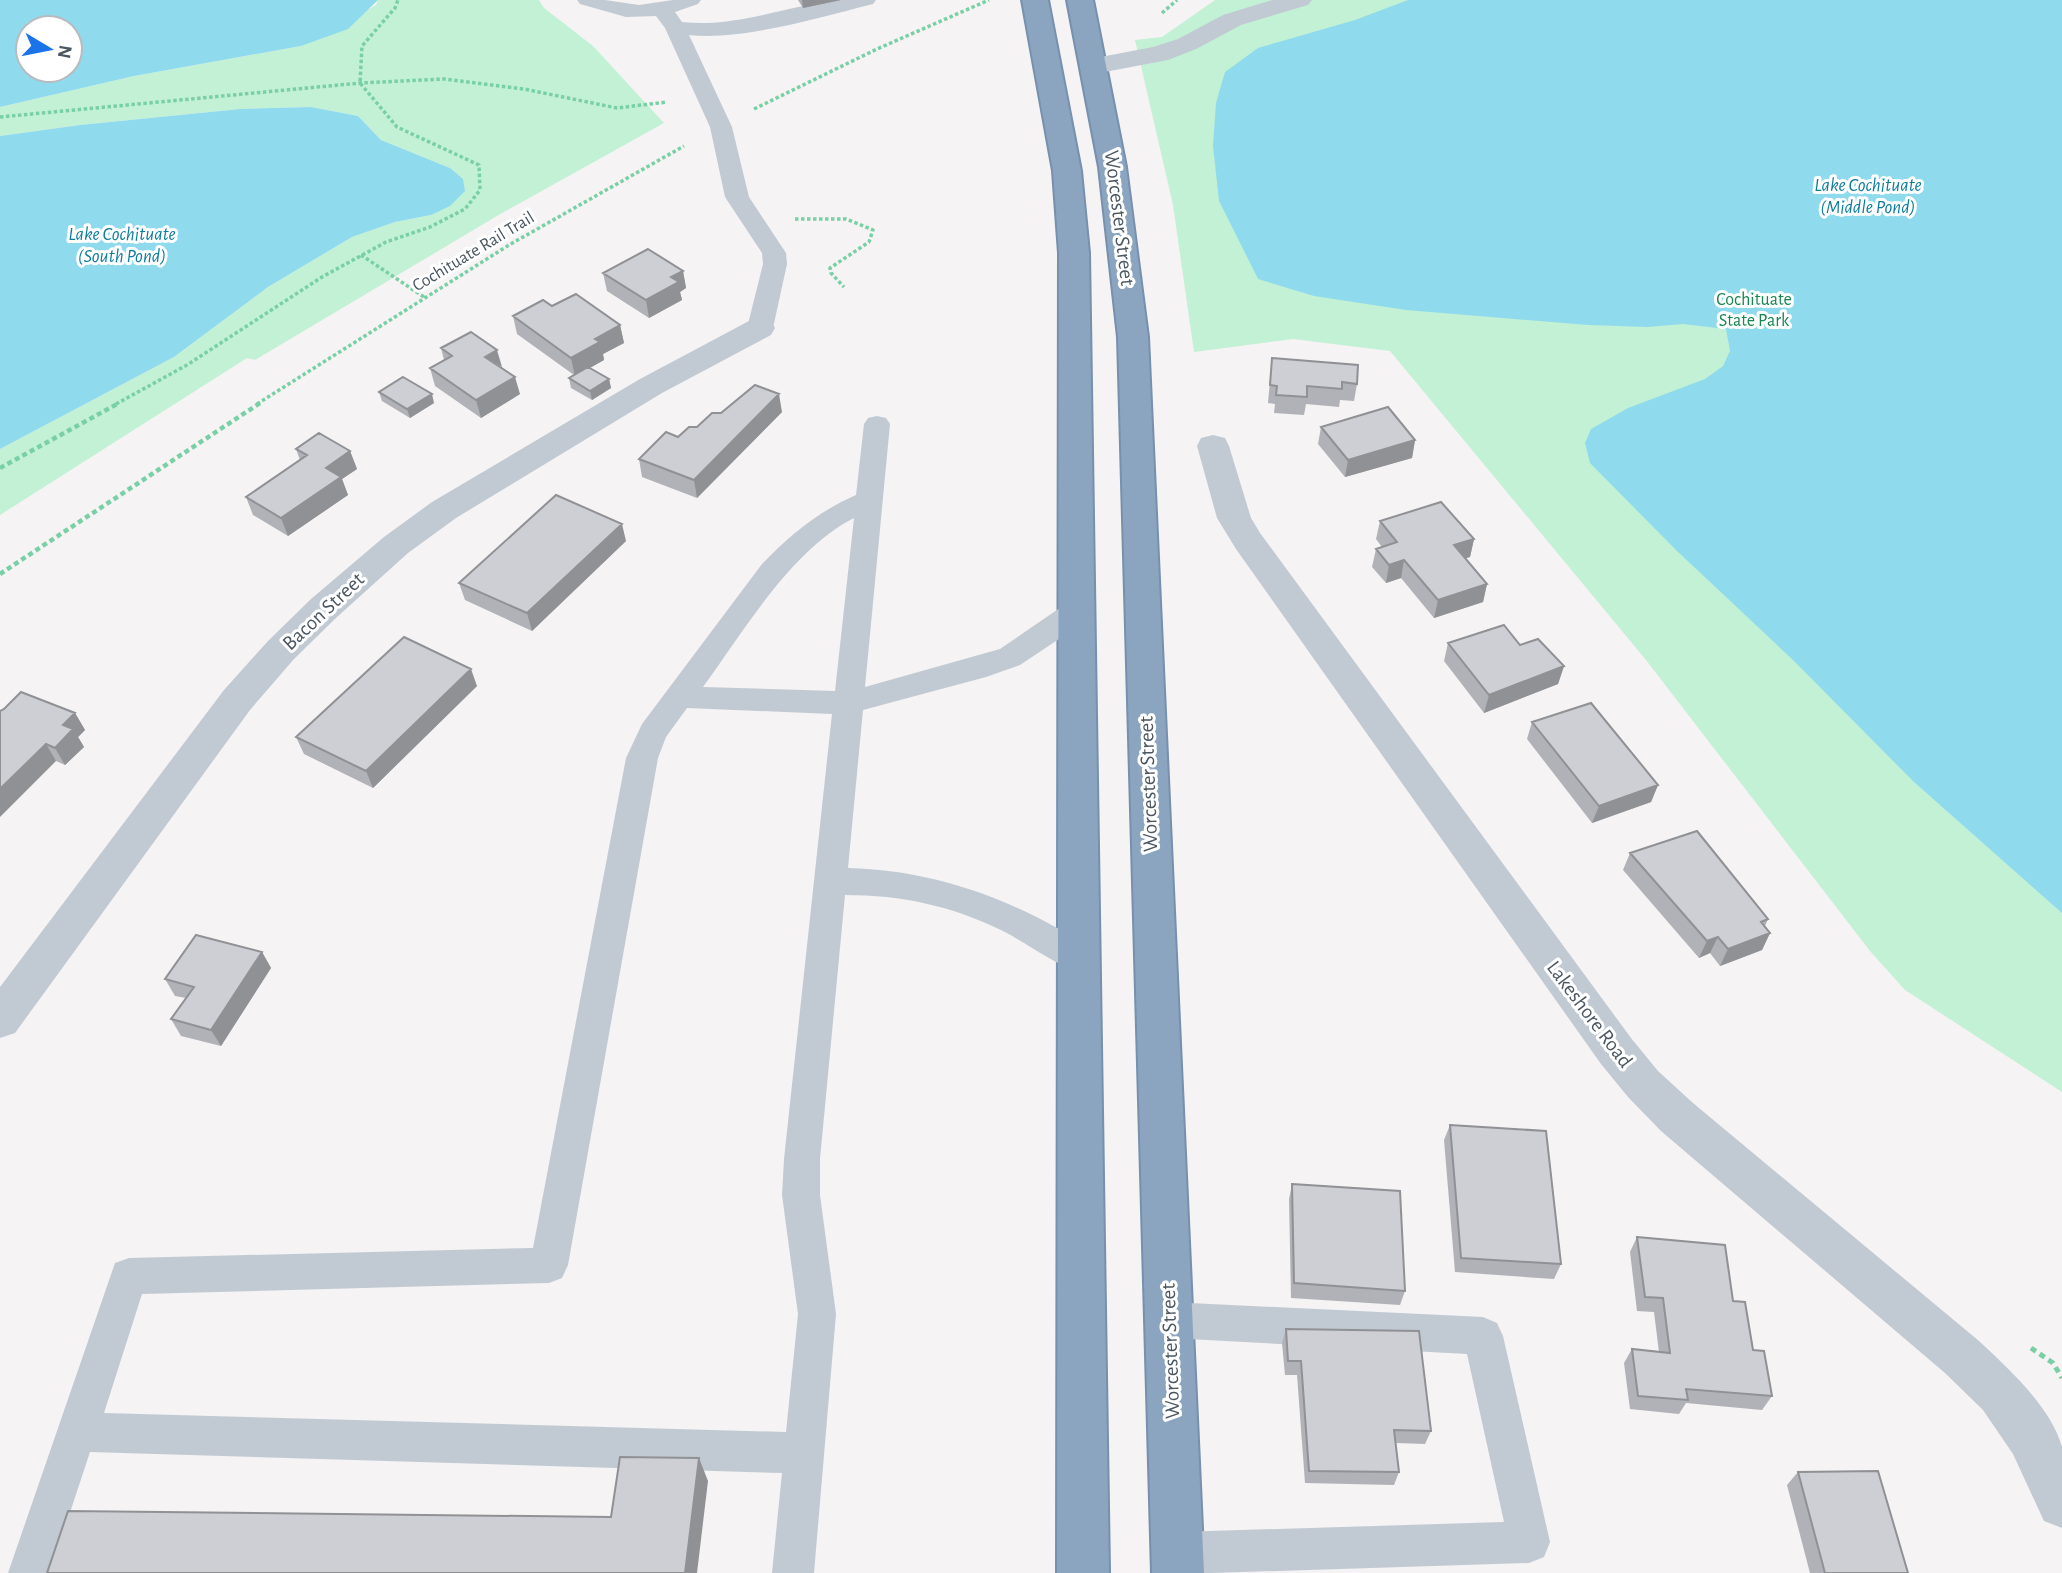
<svg xmlns="http://www.w3.org/2000/svg" width="2062" height="1573" font-family="'Alegreya Sans',sans-serif">
<style>
.green{fill:#c3f1d5}
.water{fill:#90daee;fill-rule:evenodd}
.lines{fill:none;stroke-linecap:round;stroke-linejoin:round}
.highway-casing{stroke:#7690ad;stroke-width:4}
.path-far2{stroke:#7ad0a6;stroke-width:3.5;stroke-dasharray:3.5 2.5;stroke-linecap:butt}
.path-far1{stroke:#7ad0a6;stroke-width:4.5;stroke-dasharray:5 3.5;stroke-linecap:butt}
.path{stroke:#7ad0a6;stroke-width:5;stroke-dasharray:6 4.5;stroke-linecap:butt}
.lane{fill:#c1cad2;fill-rule:evenodd}
.street{fill:#c1cad2;fill-rule:evenodd}
.highway{fill:#8ba5c1;fill-rule:evenodd}
.wall{fill:#b0b2b7}
.shaded-wall{fill:#909195}
.building{fill:#cdcfd5;stroke:#909195;stroke-width:2}
.labels{text-anchor:middle;stroke-width:6;stroke-linejoin:round;paint-order:stroke}
.far-street-label{font-size:18px;fill:#4a5661;stroke:#fff}
.far-park-label{font-size:18px;fill:#17864f;stroke:#fff}
.far-water-label{font-size:19px;font-style:italic;fill:#0c7c9b;stroke:#fff}
.street-label{font-size:21px;fill:#4a5661;stroke:#fff}
</style>
<rect width="100%" height="100%" fill="#f5f3f3"/>
<!-- green -->
<path class="green" d="M378,0H539L544,8L593,46L664,123L502,213L255,360L247,358L0,515V449L174,357L268,287L352,237L395,222L431,215L450,168L381,140L358,116L311,107L240,109L80,125L0,136V107L134,76L301,46L376,5Z
M1215,0H2062V1092L1905,990L1870,951L1646,660L1390,351L1293,339L1194,352L1173,205L1135,40L1162,37Z"/>
<!-- water -->
<path class="water" d="M0,0H378L348,29L301,46L134,76L0,107ZM70,28V70H28V28Z
M1408,0H2062V913L1914,782L1793,660L1676,550L1590,463L1585,443L1591,429L1628,408L1705,379L1723,366L1730,351L1726,329L1683,324L1647,327L1588,325L1406,310L1314,296L1258,279L1219,201L1213,146L1216,103L1225,72L1258,48L1355,20Z
M311,107L358,116L381,140L450,168L463,179L465,191L450,206L431,215L395,222L352,237L268,287L174,357L0,449V136L80,125L240,109Z"/>
<g class="lines">
<defs>
<path id="highway" d="M1022,0H1048L1081,171L1089,253L1109,1573H1057L1059,253L1053,171Z
M1067,0H1093L1126,167L1148,337L1204,1573H1152L1118,337L1099,167Z"/>
</defs>
<!-- highway casing -->
<use href="#highway" class="highway-casing"/>
<!-- path-far2 -->
<path class="path-far2" d="M1162,13L1177,0
M754,109L877,49L989,0
M0,117L360,83L444,79L524,89L617,108L667,102
M795,219H846L873,230L869,242L830,268L831,273L844,287
M361,255L424,297
M116,404L187,365L322,277L386,242L430,227L465,209L480,190L479,165L397,127L360,83L362,46L395,8L398,0
M257,404L509,245L684,146"/>
<!-- path-far1 -->
<path class="path-far1" d="M0,468L119,403
M0,574L260,403"/>
<!-- path -->
<path class="path" d="M2031,1348L2053,1363L2062,1378"/>
<!-- lane -->
<path class="lane" d="M577,0H605L639,5L673,0H701L698,4L675,12L682,22C736,28 785,6 838,0C850,0 864,0 876,0L873,4C821,17 742,41 689,35L732,127L749,197L786,253L787,264L773,328L769,333L760,336L751,333L747,328L763,264L762,253L725,197L710,127L665,28L656,16L626,17L580,4Z
M877,416L886,418L890,424L865,687L1000,649L1067,603L1077,600L1087,603L1092,610L1087,617L1062,637L1020,665L986,677L863,710L848,868C924,870 993,892 1059,929C1073,937 1089,943 1096,958L1091,968L1079,972C1052,963 1028,944 1003,931C952,906 902,895 845,895L820,1159V1195L836,1314L814,1573H772L782,1473L90,1452L50,1573H8L115,1263L129,1258L533,1248L626,758L642,724L762,564C790,535 819,511 856,495L864,424L868,418ZM854,518L835,691L703,687C744,631 791,550 854,518ZM687,708L832,714L784,1159L782,1195L798,1314L786,1432L104,1413L142,1294L549,1283L562,1278L568,1265L658,758L666,737Z
M1169,1302L1483,1317L1497,1323L1503,1336L1550,1542L1544,1557L1529,1563L1212,1573H1174L1162,1568L1156,1553L1162,1538L1177,1532L1504,1522L1467,1354L1169,1338L1155,1333L1150,1320L1155,1307Z"/>
<!-- street -->
<path class="street" d="M1272,0H1312L1308,5L1241,25L1196,49L1168,60L1094,74L1085,72L1081,66L1085,60L1153,47L1178,39L1223,15Z
M760,319L771,321L775,328L771,335L662,393L456,518L408,553L337,617L294,659L250,710L15,1033L0,1038V987L224,690L268,641L311,599L384,537L432,502L640,379L749,321Z
M1213,435L1225,438L1229,446L1251,518L1260,533L1631,1038L1658,1071L1693,1103L1979,1341C2008,1368 2051,1407 2062,1447C2062,1465 2062,1508 2062,1528L2044,1521L2013,1454L1983,1410L1945,1373L1661,1131L1628,1097L1601,1064L1236,549L1217,518L1197,446L1201,438Z"/>
<!-- highway -->
<use href="#highway" class="highway"/>
</g>
<!-- wall -->
<path class="wall" d="M798,0H841L803,8Z
M683,271L686,288L680,292L682,300L649,318L607,291L603,273Z
M552,306L620,325L624,343L603,354L604,360L590,368L609,379L611,388L592,400L571,388L569,378L574,375L517,334L513,316Z
M441,348L520,394L481,418L435,386L430,368L444,360Z
M1272,358L1357,384L1354,401L1340,400L1339,407L1306,404L1304,415L1274,413L1275,404L1268,403Z
M379,392L434,403L410,418L382,401Z
M782,412L697,498L642,477L639,459L721,413Z
M1321,427L1415,440L1412,458L1345,477L1318,444Z
M296,449L350,451L357,469L342,479L348,495L288,536L253,515L246,497L300,460Z
M1380,521L1474,539L1470,557L1465,558L1487,584L1483,602L1434,618L1401,578L1386,583L1372,567L1376,549L1382,547L1376,539Z
M626,541L532,631L465,600L459,583Z
M1448,643L1520,645L1564,666L1558,684L1484,713L1444,661Z
M477,686L373,788L304,754L296,737Z
M0,711L75,713L85,730L78,737L84,747L65,765L56,761Z
M1532,722L1658,785L1651,802L1592,823L1527,739Z
M1630,853L1768,919L1765,926L1770,933L1762,950L1720,966L1710,953L1699,958L1623,870Z
M262,952L271,968L221,1046L181,1036L171,1019L186,998L175,996L165,979Z
M1450,1125L1561,1264L1554,1279L1455,1272L1444,1140Z
M1292,1184L1405,1291L1400,1305L1291,1298L1289,1199Z
M1637,1237L1733,1301L1772,1396L1762,1410L1686,1403L1679,1414L1630,1409L1624,1363L1632,1349L1659,1352L1654,1312L1637,1311L1630,1252Z
M1286,1329L1431,1431L1425,1444L1396,1443L1399,1472L1394,1485L1305,1483L1297,1375H1285L1282,1343Z
M1798,1472L1908,1573H1810L1787,1485Z"/>
<!-- shaded-wall -->
<path class="shaded-wall" d="M802,0H841L803,8Z
M683,271L686,288L680,292L682,300L649,318L646,300L671,277Z
M620,325L624,343L603,354L604,360L575,376L571,358L595,339Z
M497,350L502,367L485,357Z
M515,377L520,394L481,418L476,400Z
M609,379L611,388L592,400L590,391Z
M432,394L434,403L410,418L407,409Z
M779,394L782,412L697,498L694,480Z
M1415,440L1412,458L1345,477L1348,460Z
M350,451L357,469L342,479L348,495L288,536L281,518L326,468Z
M622,524L626,541L532,631L527,613Z
M1474,539L1470,557L1450,563L1454,545Z
M1404,560L1401,578L1386,583L1389,565Z
M1487,584L1483,602L1434,618L1438,600Z
M1564,666L1558,684L1484,713L1489,695Z
M471,669L477,686L373,788L366,771Z
M75,713L85,730L78,737L84,747L65,765L55,748L63,725Z
M46,744L56,761L0,817V789Z
M1658,785L1651,802L1592,823L1599,806Z
M1770,933L1762,950L1720,966L1728,949Z
M1718,937L1710,953L1699,958L1707,941Z
M262,952L271,968L221,1046L211,1030Z
M699,1458L708,1481L697,1573H685Z"/>
<!-- building -->
<path class="building" d="M648,249L683,271L671,277L679,282L646,300L603,273Z
M576,294L620,325L595,339L600,342L571,358L513,316L543,300L552,306Z
M471,332L497,350L485,357L515,377L476,400L430,368L452,356L441,348Z
M1272,358L1358,365L1357,384L1342,382V389L1307,386V397L1276,395L1277,386L1270,385Z
M588,367L609,379L590,391L569,378Z
M403,377L432,394L407,409L379,392Z
M755,385L779,394L694,480L639,459L666,432L678,437L689,427H697L712,413H721Z
M1388,407L1415,440L1348,460L1321,427Z
M319,433L350,451L326,468L341,477L281,518L246,497L307,455L296,449Z
M556,495L622,524L527,613L459,583Z
M1441,502L1474,539L1454,545L1487,584L1438,600L1404,560L1389,565L1376,549L1397,542L1380,521Z
M1504,625L1520,645L1538,639L1564,666L1489,695L1448,643Z
M404,637L471,669L366,771L296,737Z
M21,692L75,713L63,725L73,729L55,748L46,744L0,789V711L4,709Z
M1591,703L1658,785L1599,806L1532,722Z
M1697,831L1768,919L1761,922L1770,933L1728,949L1718,937L1707,941L1630,853Z
M196,935L262,952L211,1030L171,1019L194,987L165,979Z
M1450,1125L1546,1131L1561,1264L1461,1258Z
M1292,1184L1400,1191L1405,1291L1294,1283Z
M1637,1237L1725,1245L1733,1301L1745,1302L1753,1350L1764,1351L1772,1396L1686,1389L1688,1400L1638,1396L1632,1349L1670,1353L1663,1298L1645,1297Z
M1286,1329L1419,1331L1431,1431L1394,1430L1399,1472L1309,1471L1301,1361H1288Z
M620,1457L699,1458L685,1573H47L68,1511L611,1517Z
M1878,1471L1908,1573H1825L1798,1472Z"/>
<g class="labels">
<!-- far-street labels -->
<g class="far-street-label">
<text transform="translate(473 251) rotate(-31)" y="6">Cochituate Rail Trail</text>
</g>
<!-- far-park labels -->
<g class="far-park-label">
<text x="1754" y="305">Cochituate<tspan x="1754" dy="21">State Park</tspan></text>
</g>
<!-- far-water labels -->
<g class="far-water-label">
<text x="1868" y="191">Lake Cochituate<tspan x="1868" dy="22">(Middle Pond)</tspan></text>
<text x="122" y="240">Lake Cochituate<tspan x="122" dy="22">(South Pond)</tspan></text>
</g>
<!-- street labels -->
<g class="street-label">
<text transform="translate(1120 218) rotate(83)" y="7">Worcester Street</text>
<text transform="translate(323 611) rotate(-43)" y="7">Bacon Street</text>
<text transform="translate(1148 784) rotate(-92)" y="7">Worcester Street</text>
<text transform="translate(1590 1014) rotate(53)" y="7">Lakeshore Road</text>
<text transform="translate(1170 1351) rotate(-92)" y="7">Worcester Street</text>
</g>
</g>
<!-- north arrow -->
<g transform="translate(49 49) rotate(100)"><circle r="33" fill="#ffffff" stroke="#b7bbc0" stroke-width="2"/>
<path d="M0-5L12 26L0 18L-12 26Z" fill="#1a73e8"/>
<text y="-10" font-size="19" font-weight="bold" text-anchor="middle" fill="#4a5661">N</text>
</g>
</svg>
